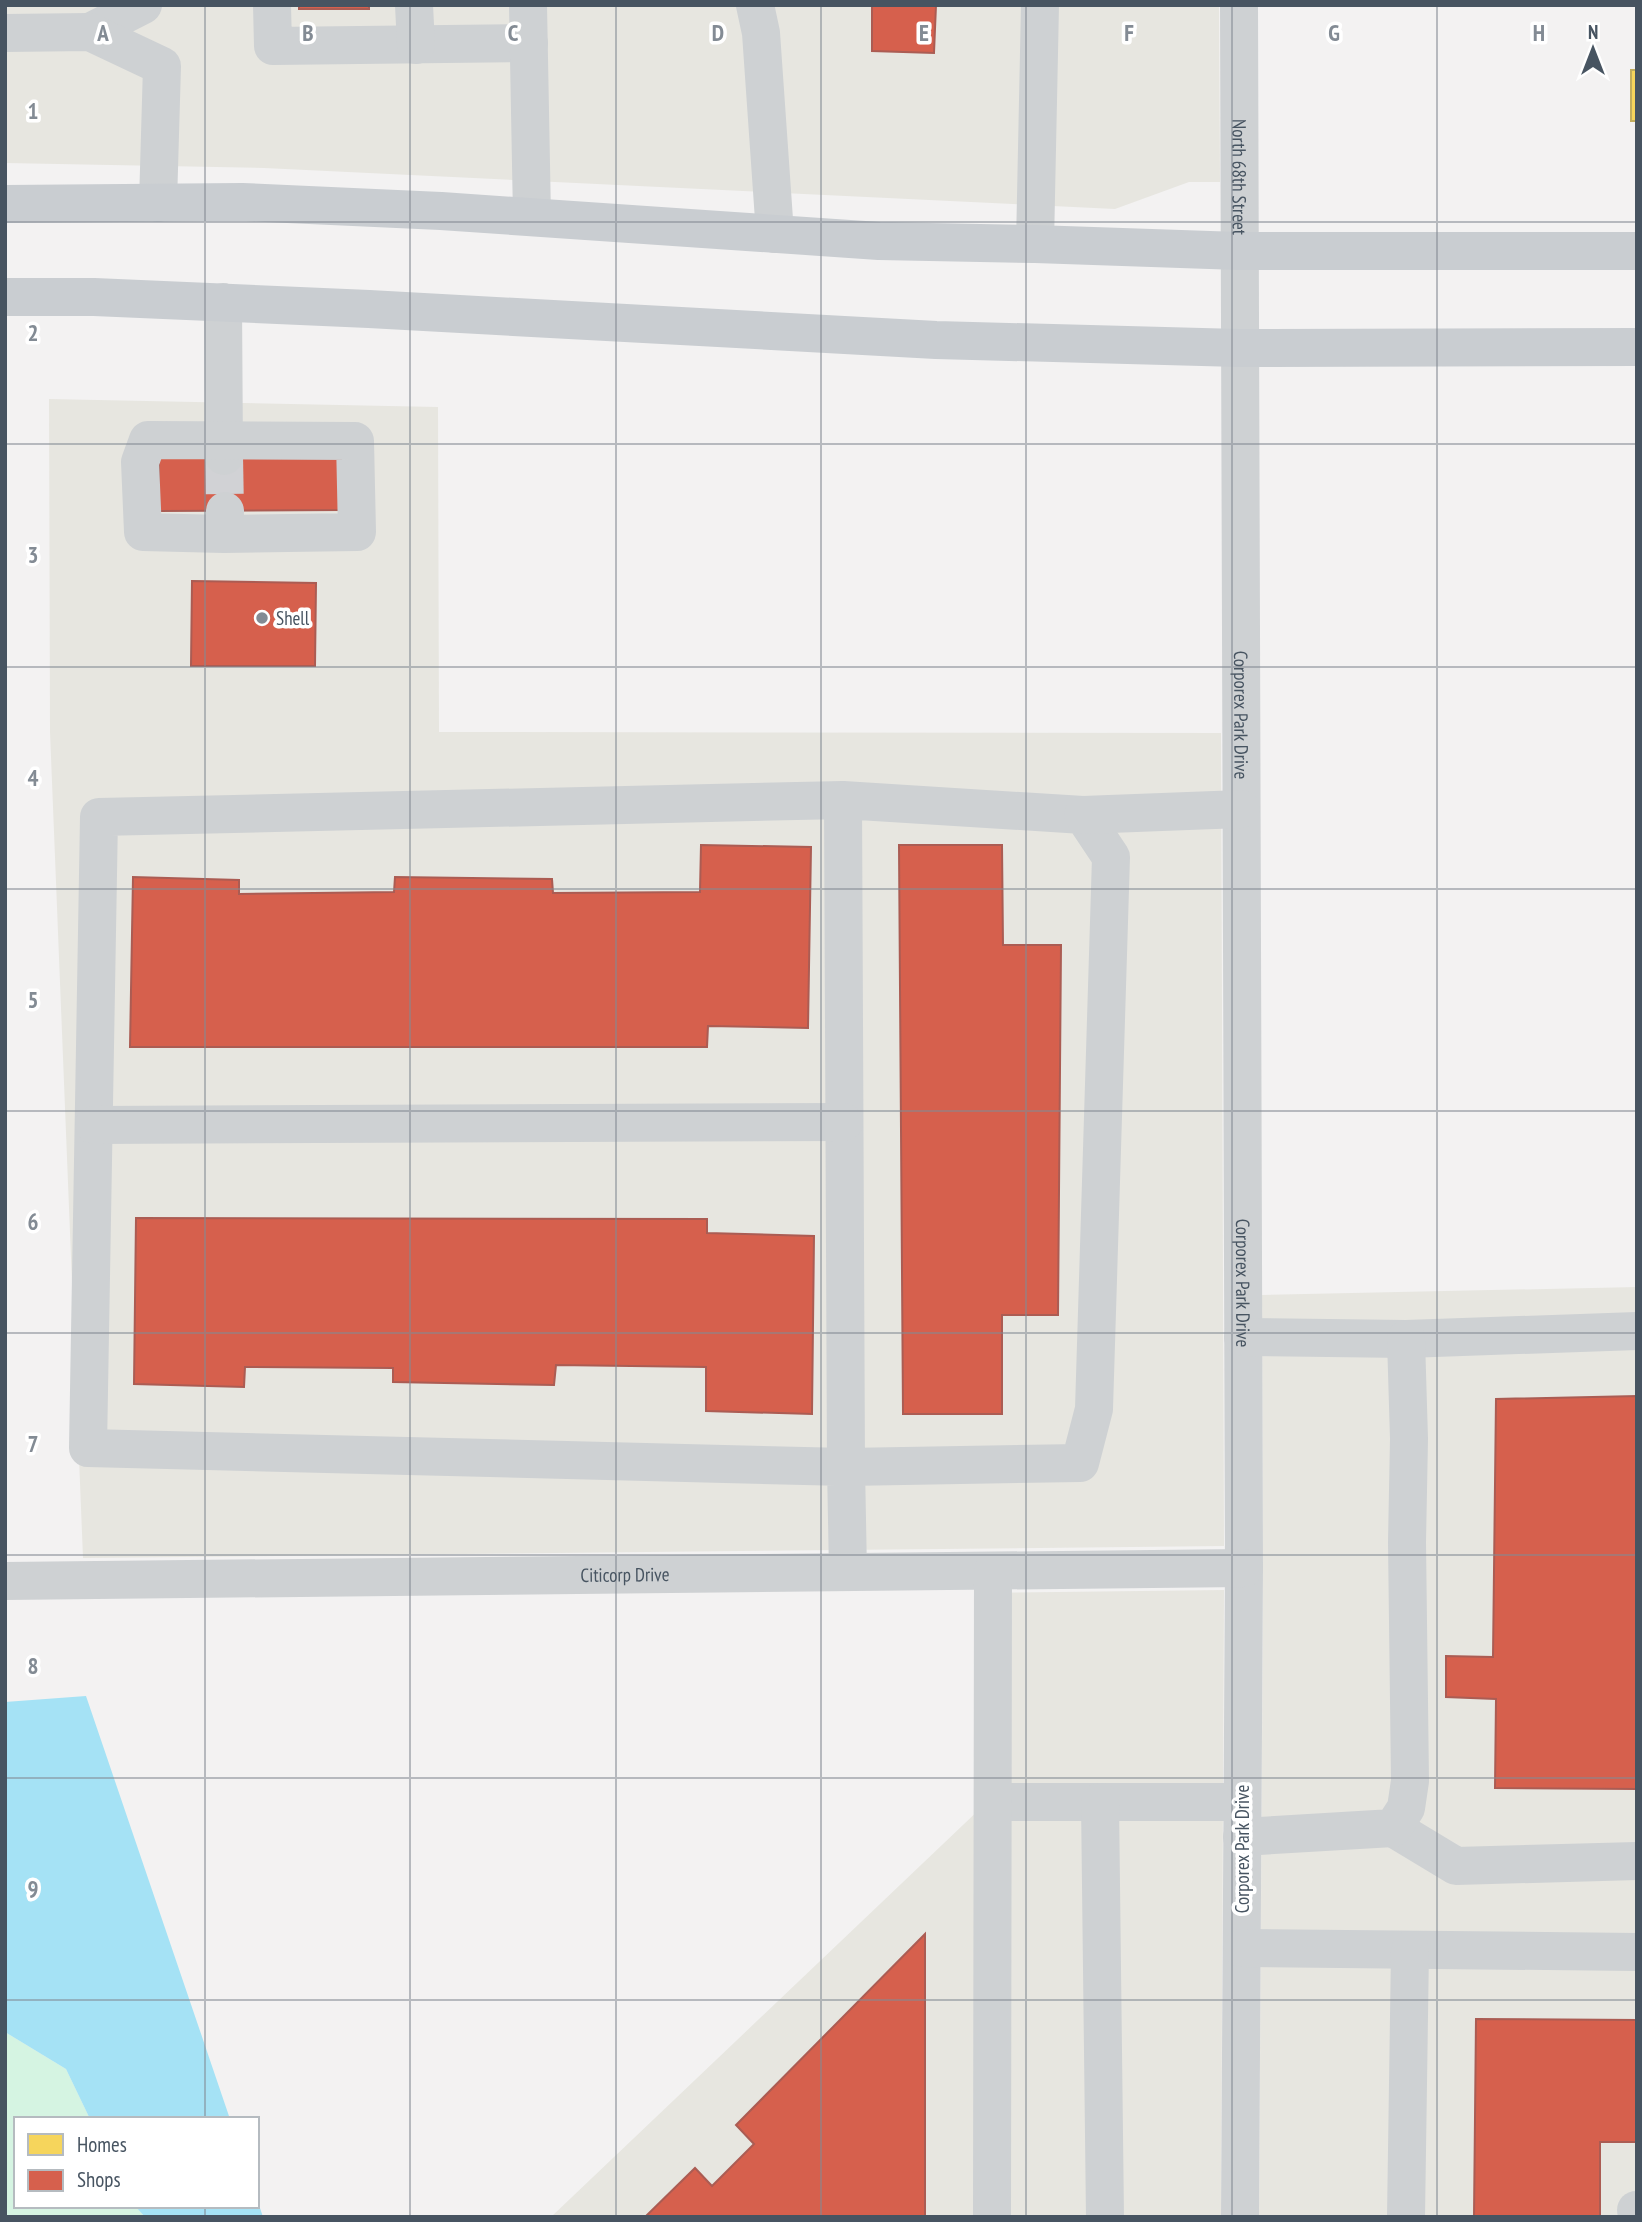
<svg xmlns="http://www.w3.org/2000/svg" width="1642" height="2222" font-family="'PT Sans Narrow',sans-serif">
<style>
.commercial{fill:#e7e6e0}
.green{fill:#d5f4e2}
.water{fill:#a5e2f5}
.homes{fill:#f6d55c;stroke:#c2ae5e;stroke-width:2}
.shops{fill:#d6604d;stroke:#ab5c53;stroke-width:2}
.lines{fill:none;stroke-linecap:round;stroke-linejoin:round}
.minor-tunnel{stroke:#d1d2d5;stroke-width:38;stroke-dasharray:38 19;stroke-linecap:butt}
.minor{stroke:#ced1d3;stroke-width:38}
.major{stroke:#c9cdd1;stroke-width:38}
.grid{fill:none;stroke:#838b94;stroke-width:2;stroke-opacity:0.55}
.poi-dot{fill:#838b94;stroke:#fff;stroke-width:2.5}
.labels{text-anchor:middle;stroke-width:7;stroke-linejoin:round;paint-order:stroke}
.street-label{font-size:19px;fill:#475461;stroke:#fff}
.poi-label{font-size:19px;fill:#475461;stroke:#fff;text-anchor:start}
.grid-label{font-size:23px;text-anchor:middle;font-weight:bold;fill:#838b94;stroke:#fff;stroke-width:7;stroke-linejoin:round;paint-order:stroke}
</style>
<rect width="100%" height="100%" fill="#f3f2f2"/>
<!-- commercial -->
<path class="commercial" d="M5,5H1219L1220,182H1189L1115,209L264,168L5,163Z
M49,399L438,407L439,732L1221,733L1224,1546L83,1558L50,732Z
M1637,1287V2217H1259L1263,1590L1262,1295Z
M1224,1590L1221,2217H551L984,1805L982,1593Z"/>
<!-- green -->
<path class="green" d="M5,2032L66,2069L90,2119H16V2206H135L145,2217H5Z"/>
<!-- water -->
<path class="water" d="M86,1696L230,2119H90L66,2069L5,2032V1702Z
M257,2199L263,2217H145L135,2206H257Z"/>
<!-- homes -->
<path class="homes" d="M1631,70H1637V121H1631Z"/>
<!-- shops -->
<path class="shops" d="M299,5H369V9H299Z
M872,5H936L934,53L872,51Z
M341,455L342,510L159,511V457Z
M192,581L316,583L315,666H191Z
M701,845L811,847L808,1028L708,1026L707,1047H130L133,877L239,880V894L394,892L395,877L552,879L553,893L700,892Z
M899,845H1002L1003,945H1061L1058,1315H1002V1414H903Z
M136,1218L707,1219V1233L814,1236L812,1414L706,1411V1367L556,1365L554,1385L393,1382V1368L245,1367L244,1387L134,1384Z
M1637,1396V1789L1495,1788L1496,1699L1446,1697V1656L1493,1657L1496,1399Z
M925,1934V2217H645L695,2168L712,2186L754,2144L736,2125Z
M1476,2019L1637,2020V2142H1600V2217H1474Z"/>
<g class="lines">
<!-- minor-tunnel -->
<path class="minor-tunnel" d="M224,456L225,511"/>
<!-- minor -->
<g class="minor">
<path d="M272,5L273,46L529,43"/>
<path d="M414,5L416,45"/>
<path d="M528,5L532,217"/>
<path d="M755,5L761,33L775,234"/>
<path id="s1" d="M1239,5L1244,1568L1240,2217"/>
<path d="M90,32L143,5"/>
<path d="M5,33L90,32L162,66L158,203"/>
<path d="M1035,244L1040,5"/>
<path d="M223,302L224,456"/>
<path d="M224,534L143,532L140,462L148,440L355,441L357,532L224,534L225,511"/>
<path d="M843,800L846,1467L1080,1463L1094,1409L1111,857L1083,815L843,800L99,817L88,1448L846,1467L848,1572"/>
<path d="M1083,815L1241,809"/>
<path d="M94,1125L844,1122"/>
<path d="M1243,1337L1406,1339L1637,1331"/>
<path id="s2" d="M5,1581L1244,1568"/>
<path d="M993,1802H1242"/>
<path d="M1100,1802L1105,2217"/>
<path d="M1393,1828L1456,1866L1637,1861"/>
<path d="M1242,1837L1393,1828L1406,1808L1410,1781L1407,1542L1409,1439L1406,1339"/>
<path d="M1242,1948L1637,1952"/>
<path d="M1636,2210H1637"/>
<path d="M992,2217L993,1571"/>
<path d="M1406,2217L1410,1950"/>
</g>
<!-- major -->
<path class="major" d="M5,204L242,202L441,211L879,241L1035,244L1239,251H1637
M5,297H94L369,309L936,340L1239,348L1637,347"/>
</g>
<!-- grid -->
<path class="grid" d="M205,5V2119M410,5V2217M616,5V2217M821,5V2217M1026,5V2217M1232,5V2217M1437,5V2217M5,222H1637M5,444H1637M5,667H1637M5,889H1637M5,1111H1637M5,1333H1637M5,1555H1637M5,1778H1637M5,2000H1637M205,2206V2217"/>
<!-- markers -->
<circle class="poi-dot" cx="262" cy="618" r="7"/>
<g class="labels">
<!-- street labels -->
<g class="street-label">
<text dy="7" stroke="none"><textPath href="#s1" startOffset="172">North 68th Street</textPath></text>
<text dy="7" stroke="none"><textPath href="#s1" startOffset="710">Corporex Park Drive</textPath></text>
<text dy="7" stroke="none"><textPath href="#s1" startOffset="1278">Corporex Park Drive</textPath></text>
<text dy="7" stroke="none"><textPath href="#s2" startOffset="620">Citicorp Drive</textPath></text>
<text transform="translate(1242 1849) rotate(-90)" y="7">Corporex Park Drive</text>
</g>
<!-- poi labels -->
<g class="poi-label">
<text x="276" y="625">Shell</text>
</g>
</g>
<g class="grid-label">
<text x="103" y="41">A</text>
<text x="308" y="41">B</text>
<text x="513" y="41">C</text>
<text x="718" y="41">D</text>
<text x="924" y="41">E</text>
<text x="1129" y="41">F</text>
<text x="1334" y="41">G</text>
<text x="1539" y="41">H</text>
<text x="33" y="119">1</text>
<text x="33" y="341">2</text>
<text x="33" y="563">3</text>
<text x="33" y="786">4</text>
<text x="33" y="1008">5</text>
<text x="33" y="1230">6</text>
<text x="33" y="1452">7</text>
<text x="33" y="1674">8</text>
<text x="33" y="1897">9</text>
</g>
<!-- border -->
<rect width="1642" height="2222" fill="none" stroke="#475461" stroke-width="14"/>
<!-- legend -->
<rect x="14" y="2117" width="245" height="91" fill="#ffffff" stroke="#b5bbc0" stroke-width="2"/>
<rect x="28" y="2134" width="35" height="21" fill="#f6d55c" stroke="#b5bbc0" stroke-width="2"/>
<text x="77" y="2152" font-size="21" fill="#475461">Homes</text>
<rect x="28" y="2170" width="35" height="21" fill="#d6604d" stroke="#b5bbc0" stroke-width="2"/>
<text x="77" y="2187" font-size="21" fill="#475461">Shops</text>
<!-- north arrow -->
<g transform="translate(1593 49)" stroke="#ffffff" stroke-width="5" paint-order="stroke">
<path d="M0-5L12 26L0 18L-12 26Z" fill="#475461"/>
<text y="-10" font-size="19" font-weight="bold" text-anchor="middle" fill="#475461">N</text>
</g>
</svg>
